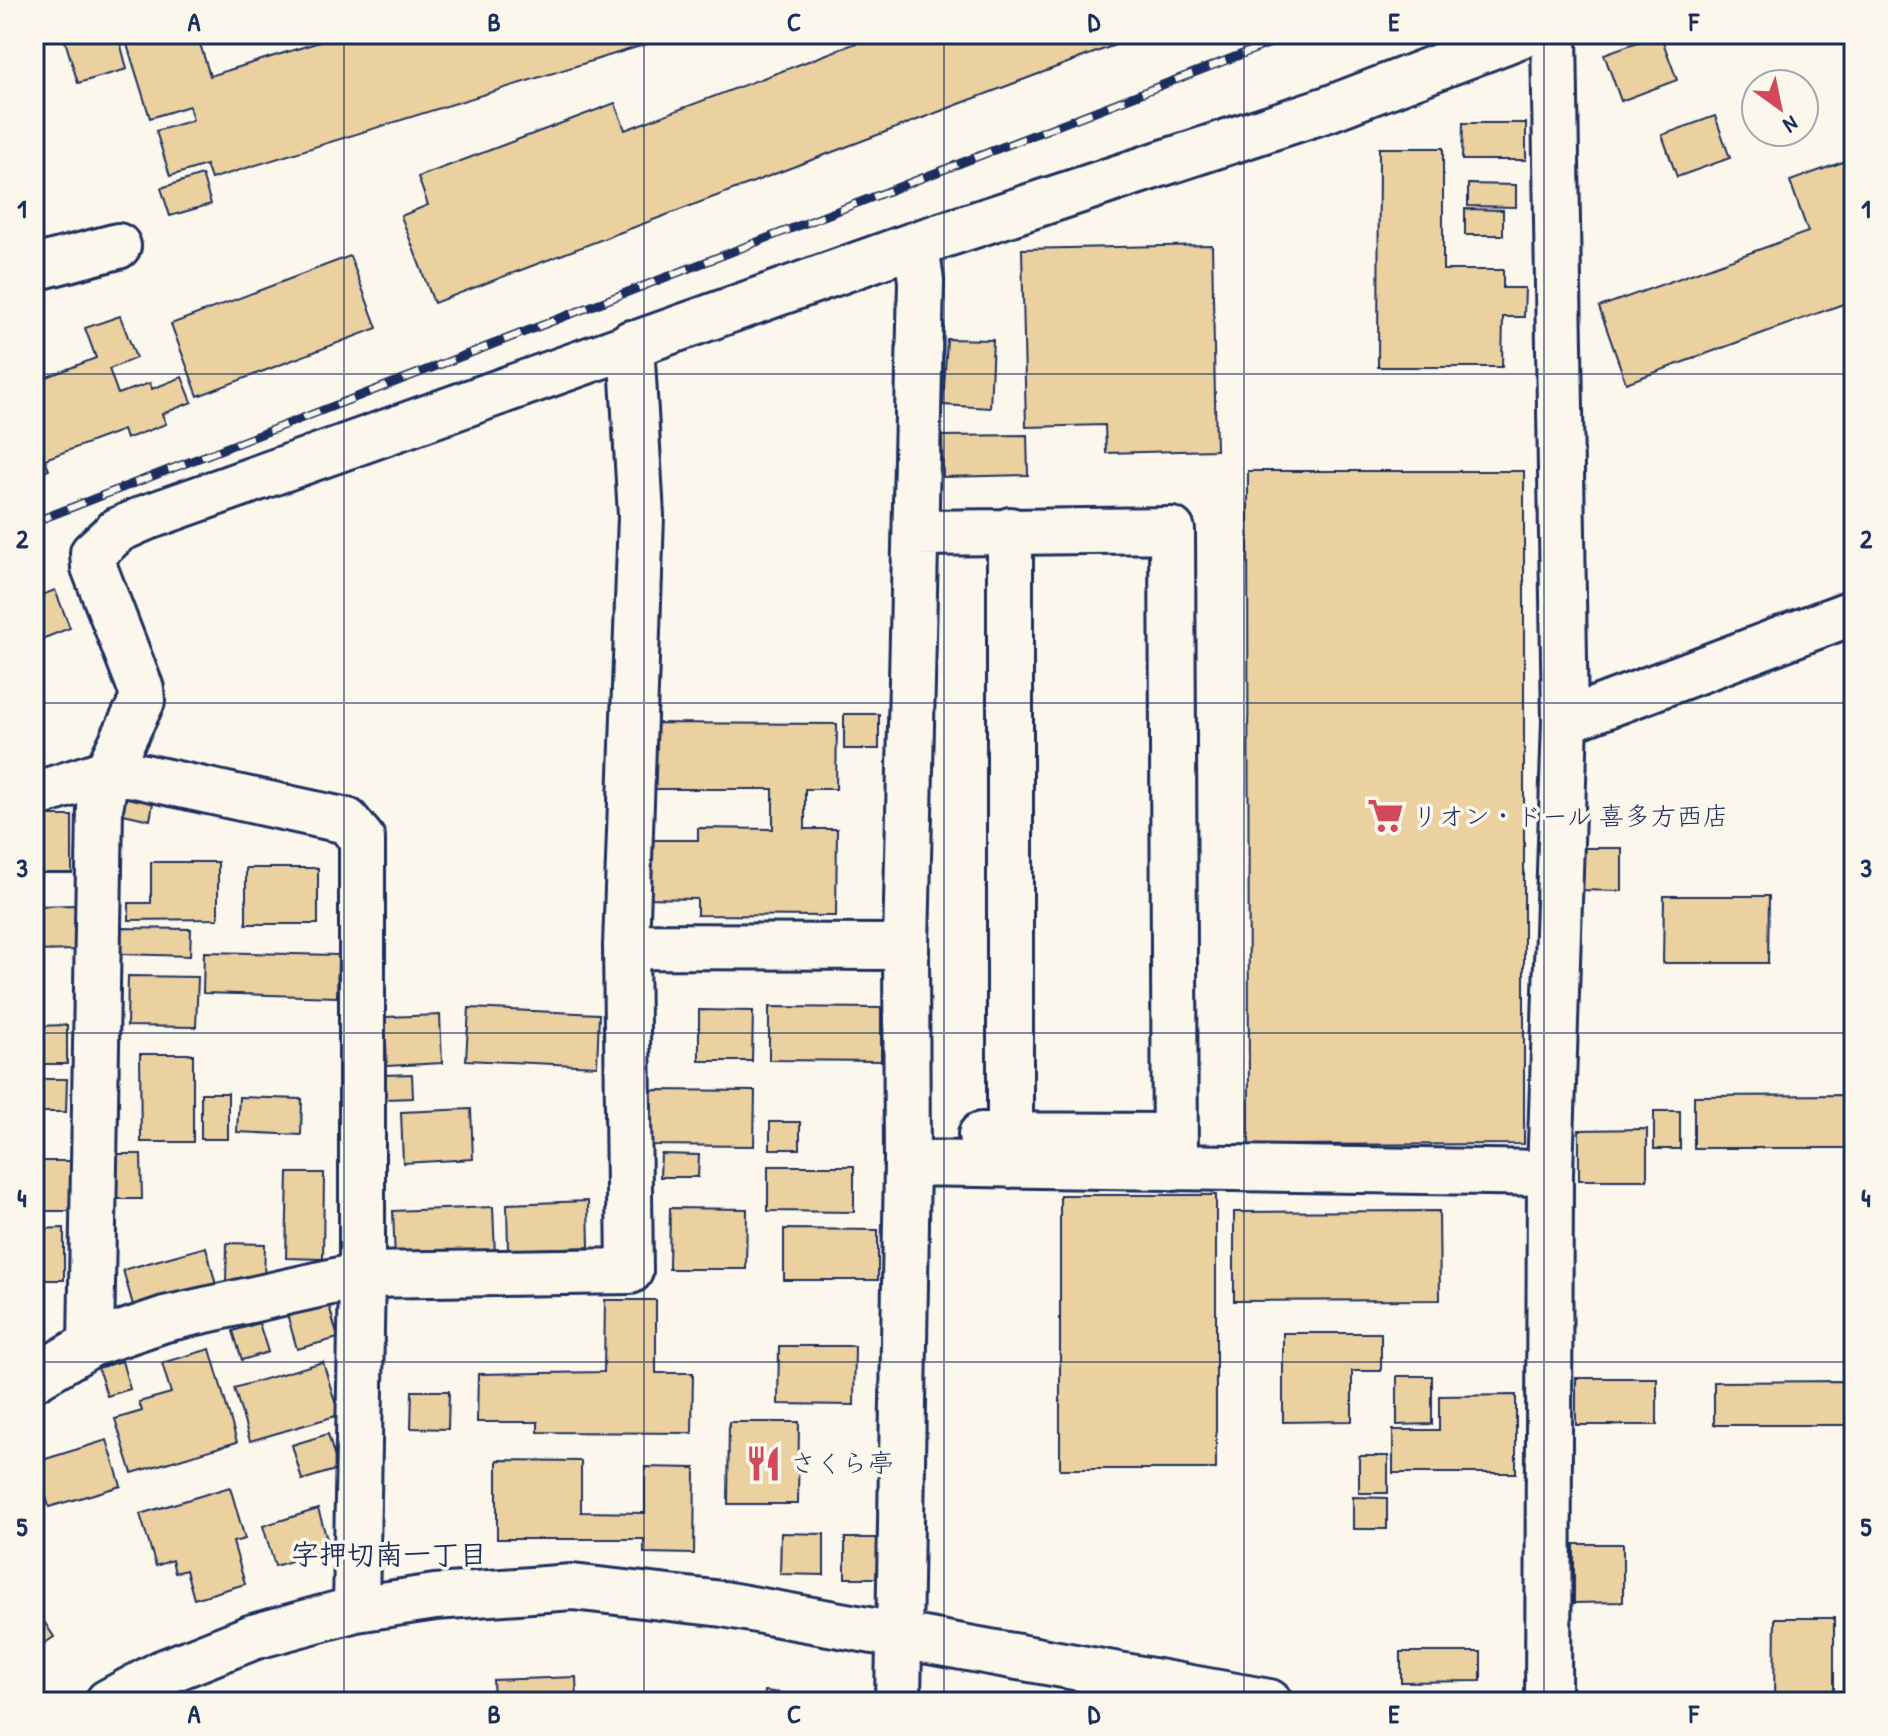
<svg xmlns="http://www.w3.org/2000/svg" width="1888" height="1736" font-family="'Patrick Hand','Klee One',sans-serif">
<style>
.building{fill:#ecd1a0;stroke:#1b2f5e;stroke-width:2}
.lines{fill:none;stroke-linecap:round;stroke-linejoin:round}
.minor-casing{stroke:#1b2f5e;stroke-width:50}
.minor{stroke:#fbf7ec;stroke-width:44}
.rail-casing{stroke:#1b2f5e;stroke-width:9}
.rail{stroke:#fbf7ec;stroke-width:6;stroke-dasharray:18;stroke-linecap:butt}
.grid{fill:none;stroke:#1b2f5e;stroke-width:2;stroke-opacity:0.55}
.labels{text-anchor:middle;stroke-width:7;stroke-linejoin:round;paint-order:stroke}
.poi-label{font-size:26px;fill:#1b2f5e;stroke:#fbf7ec;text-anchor:start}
.neighbourhood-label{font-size:28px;font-weight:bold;fill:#1b2f5e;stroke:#fbf7ec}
.neatline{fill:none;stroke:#1b2f5e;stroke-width:3}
.grid-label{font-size:26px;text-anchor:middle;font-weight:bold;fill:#1b2f5e}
</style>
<rect width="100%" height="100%" fill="#fbf7ec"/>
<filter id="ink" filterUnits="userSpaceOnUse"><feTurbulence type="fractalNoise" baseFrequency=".0125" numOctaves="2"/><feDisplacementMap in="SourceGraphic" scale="16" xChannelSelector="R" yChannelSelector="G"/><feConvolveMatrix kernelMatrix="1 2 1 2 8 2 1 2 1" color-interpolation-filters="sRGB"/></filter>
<g filter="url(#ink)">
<!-- building -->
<path class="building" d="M63,34H118L127,69L78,83Z
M139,34H197L210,76L345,34H679L211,179L206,165L170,176L156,131L193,120L189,106L150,118L125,38Z
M880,34H1144L434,303L401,216L428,205L418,177L615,103L625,130Z
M1660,34L1677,80L1621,101L1604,54Z
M1715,116L1730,158L1677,177L1662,135Z
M1463,123H1526V160H1462Z
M1379,148H1443V270H1503V288H1525L1524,317H1503L1502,367H1378Z
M1854,158V300L1626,383L1599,307L1808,232L1790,181Z
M202,175L211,204L170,216L161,188Z
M1468,184L1516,185V207L1468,206Z
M1465,209L1503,210V235H1465Z
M1212,245L1216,450L1106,453L1105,425L1026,427L1022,249Z
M350,256L377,328L198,396L171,324Z
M120,316L136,358L109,369L118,394L150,383L152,389L182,377L192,402L162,414L166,424L126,439L123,430L45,459L49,470L34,476V382L96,358L85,328Z
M947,339L993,340L990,408L943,405Z
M1027,435L1028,475L943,477L942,436Z
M1248,471H1524V1144L1249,1145Z
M55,590L70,628L34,642V598Z
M844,714H879V749H844Z
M643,723L837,724L836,789H805V829H837L836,916L697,915V899L645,898L646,840H698V828L773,829V789H642Z
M123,797L153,803L150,820L119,813Z
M34,816H72V873H34Z
M1575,848H1622V891L1576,890Z
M151,862H218V919L129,920V903H151Z
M246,868H318V924H246Z
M1664,896H1769L1768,963H1663Z
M75,905L76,950L34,951V906Z
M121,928L191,929L190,956L120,954Z
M204,952L338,955L337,997L203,993Z
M128,976L198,977L196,1027L127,1026Z
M769,1007L881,1008V1061L769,1060Z
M469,1008L599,1014L597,1066L466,1060Z
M699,1010L753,1011L752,1061H699Z
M440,1015L442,1063L387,1066L385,1017Z
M67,1025V1064H34V1026Z
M140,1054H193V1142H141Z
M412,1074L413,1098L385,1099V1075Z
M34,1079H67L66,1112H34Z
M650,1090L755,1091L754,1146L650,1145Z
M201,1093H228V1139H201Z
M1854,1095V1148H1694V1096Z
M239,1097L302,1099L301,1135L237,1132Z
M471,1109L473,1159L403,1163L401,1112Z
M1654,1111H1680V1149H1654Z
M770,1122H800V1149H770Z
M1647,1129V1180H1579V1130Z
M114,1154H141L142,1199H115Z
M661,1154L699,1155L698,1177H660Z
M34,1161H71V1211H34Z
M768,1166H854V1212L768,1211Z
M288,1173H324L323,1259L286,1258Z
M1060,1195H1216V1469H1060Z
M588,1201L589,1247L508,1250L507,1204Z
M493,1207L495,1255L395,1259L393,1211Z
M670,1208L747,1209L746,1269H669Z
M1439,1211L1440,1300L1234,1301V1212Z
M64,1228V1280H34V1229Z
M784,1229L878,1230V1280H784Z
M227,1243L265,1244L264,1281H226Z
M206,1247L217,1289L135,1312L123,1270Z
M605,1300H656V1373H693L692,1433L538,1432V1422H477L478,1374L604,1372Z
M328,1302L338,1338L297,1349L287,1314Z
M259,1323L268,1352L242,1360L233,1331Z
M1283,1333H1381V1371H1352V1421L1283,1422Z
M779,1346H855L854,1405L778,1404Z
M210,1349L237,1442L132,1473L115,1419L142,1411L139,1402L171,1393L162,1363Z
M122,1361L130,1389L107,1396L98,1368Z
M323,1362L339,1415L250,1441L234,1388Z
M1397,1376H1432V1424L1397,1425Z
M1576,1378H1657V1425H1576Z
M1854,1381V1425H1714V1382Z
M412,1391H449L448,1429L411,1428Z
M1516,1395V1473H1393V1430H1439V1396Z
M34,1422L44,1439L34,1446Z
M729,1422H799L798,1504H728Z
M328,1434L338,1469L302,1480L292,1445Z
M107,1440L121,1486L49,1507L36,1462Z
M1359,1456H1388V1493H1359Z
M497,1460L581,1461V1512L645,1513V1467L695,1468L694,1554L644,1553V1539H497Z
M230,1487L245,1539L233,1542L245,1584L194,1599L186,1570L175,1573L172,1560L156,1566L140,1514Z
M1353,1497L1387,1498V1529H1353Z
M318,1509L330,1549L275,1566L263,1526Z
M781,1533L824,1534V1575L780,1574Z
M845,1538H882L881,1578H845Z
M1574,1544H1623V1602L1574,1603Z
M34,1606L54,1637L34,1650Z
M1775,1618H1834V1702H1774Z
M1401,1652H1481V1681L1401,1682Z
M576,1677L577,1702H494L493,1680Z
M765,1691L829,1699V1702H764Z"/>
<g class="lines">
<defs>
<path id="minor" d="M34,268L118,246
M917,533L1172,530L1175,1168
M1565,721L1854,612
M34,795L107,772L135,775L347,821L362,839V1275L356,1609
M626,946L906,947
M981,1135L1175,1136
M907,1163L1550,1173
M1010,1165V530
M91,1344L100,808L107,772L142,701L141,689L94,567L93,553L118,530L145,518L916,244L1328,109L1524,34
M34,1378L91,1344L165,1319L362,1275L630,1271L626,946L641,516L631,343
M108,1702L162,1673L253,1637L356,1609L435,1597L572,1587L723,1604L1269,1702
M898,1702L907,1163L906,947L921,281L916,244
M1548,1702L1550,1173L1565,721L1554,34"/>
</defs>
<!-- minor casing -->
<use href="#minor" class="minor-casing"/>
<!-- minor -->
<use href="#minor" class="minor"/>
<defs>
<path id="rail" d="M34,522L1294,34"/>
</defs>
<!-- rail casing -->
<use href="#rail" class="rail-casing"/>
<!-- rail -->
<use href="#rail" class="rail"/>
</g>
</g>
<!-- grid -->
<path class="grid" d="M344,34V1702M644,34V1702M944,34V1702M1244,34V1702M1544,34V1702M34,374H1854M34,703H1854M34,1033H1854M34,1362H1854"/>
<!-- icons -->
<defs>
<symbol id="supermarket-bare" viewBox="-9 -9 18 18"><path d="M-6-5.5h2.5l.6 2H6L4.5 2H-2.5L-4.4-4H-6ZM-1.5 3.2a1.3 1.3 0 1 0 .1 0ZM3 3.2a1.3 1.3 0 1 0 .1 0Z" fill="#d1495b" stroke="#fbf7ec" stroke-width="2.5" paint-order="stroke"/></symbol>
<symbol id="restaurant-bare" viewBox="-9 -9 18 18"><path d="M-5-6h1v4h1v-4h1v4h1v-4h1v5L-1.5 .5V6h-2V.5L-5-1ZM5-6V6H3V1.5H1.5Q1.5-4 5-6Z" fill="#d1495b" stroke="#fbf7ec" stroke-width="2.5" paint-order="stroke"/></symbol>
</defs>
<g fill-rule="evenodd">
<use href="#supermarket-bare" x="1360" y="790" width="51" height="51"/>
<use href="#restaurant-bare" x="738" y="1438" width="51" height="51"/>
</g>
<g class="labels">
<!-- poi labels -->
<g class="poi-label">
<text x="1412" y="825">リオン・ドール 喜多方西店</text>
<text x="790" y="1472">さくら亭</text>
</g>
<!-- neighbourhood labels -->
<g class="neighbourhood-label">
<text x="389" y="1564">字押切南一丁目</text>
</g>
</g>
<!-- margin -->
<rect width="1888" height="1736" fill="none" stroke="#fbf7ec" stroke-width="88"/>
<!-- north arrow -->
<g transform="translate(1780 108) rotate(147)"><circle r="38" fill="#fbf7ec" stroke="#a1a7b3" stroke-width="2"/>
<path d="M0-6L14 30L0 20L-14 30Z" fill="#d1495b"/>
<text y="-12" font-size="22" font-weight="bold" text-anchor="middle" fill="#1b2f5e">N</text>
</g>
<rect x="44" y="44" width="1800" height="1648" class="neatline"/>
<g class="grid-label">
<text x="194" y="31">A</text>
<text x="494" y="31">B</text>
<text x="794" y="31">C</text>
<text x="1094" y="31">D</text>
<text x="1394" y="31">E</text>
<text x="1694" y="31">F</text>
<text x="22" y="218">1</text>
<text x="1866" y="218">1</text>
<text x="22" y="548">2</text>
<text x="1866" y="548">2</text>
<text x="22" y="877">3</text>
<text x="1866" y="877">3</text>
<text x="22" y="1207">4</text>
<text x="1866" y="1207">4</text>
<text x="22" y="1536">5</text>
<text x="1866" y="1536">5</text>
<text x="194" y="1723">A</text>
<text x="494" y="1723">B</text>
<text x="794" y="1723">C</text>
<text x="1094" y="1723">D</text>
<text x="1394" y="1723">E</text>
<text x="1694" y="1723">F</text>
</g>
</svg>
